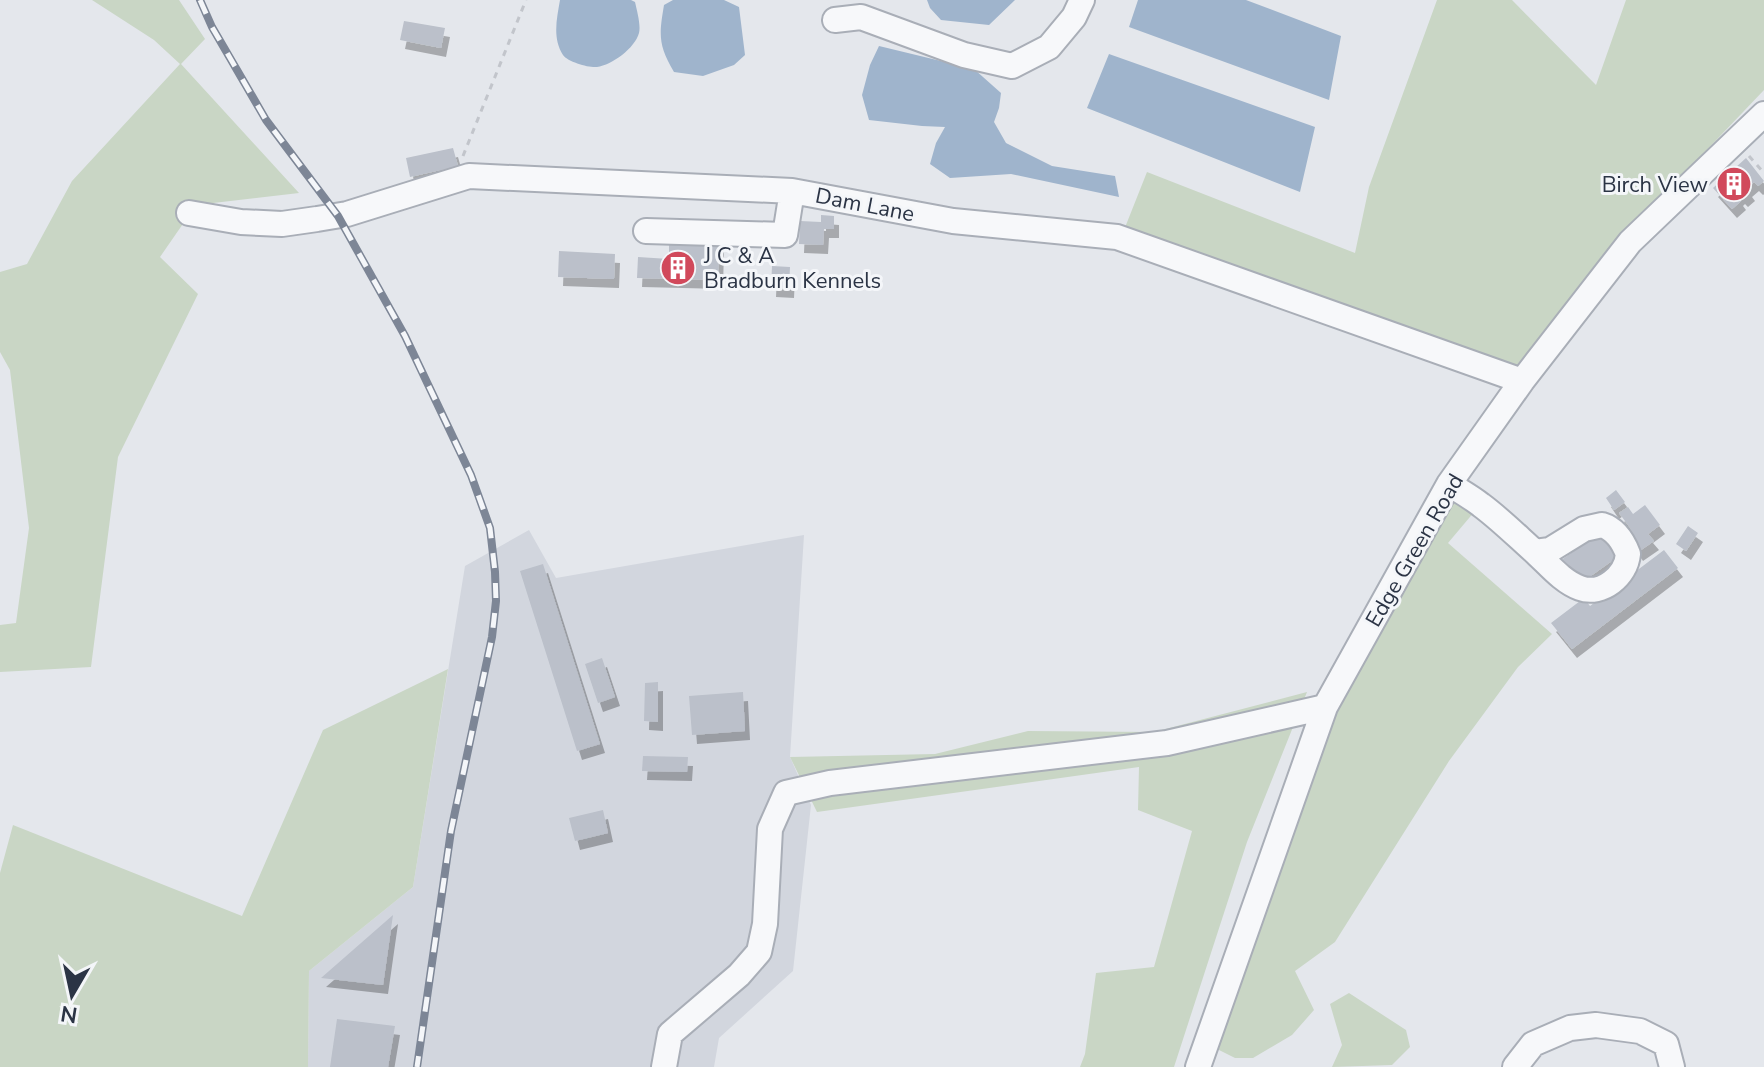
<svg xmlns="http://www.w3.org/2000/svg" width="1764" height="1067" font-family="'Nunito Sans',sans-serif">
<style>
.built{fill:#d2d6de}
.green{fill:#c9d6c5}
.water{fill:#9fb4cc}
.building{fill:#bbc0ca;filter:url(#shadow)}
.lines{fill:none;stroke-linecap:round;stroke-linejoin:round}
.minor-casing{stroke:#a9aeb7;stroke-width:28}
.path{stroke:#c2c5cb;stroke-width:3;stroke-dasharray:6 6;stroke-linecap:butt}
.minor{stroke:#f7f8fa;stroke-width:24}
.rail-casing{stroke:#7d8696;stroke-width:8}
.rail{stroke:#f4f6f9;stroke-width:5;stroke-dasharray:15;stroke-linecap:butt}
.labels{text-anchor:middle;stroke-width:6;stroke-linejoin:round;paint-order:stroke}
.poi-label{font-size:22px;fill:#2b3445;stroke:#f4f6f9;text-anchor:end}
.street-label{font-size:22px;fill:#2b3445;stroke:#f4f6f9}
</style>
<defs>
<filter id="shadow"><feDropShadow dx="5" dy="9" stdDeviation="0" flood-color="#0004"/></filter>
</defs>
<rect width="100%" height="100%" fill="#e4e7ec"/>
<!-- built -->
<path class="built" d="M529,530L556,578L804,535L790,757L811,805L793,971L719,1038L714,1067H308L309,971L413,887L465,566Z"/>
<!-- green -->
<path class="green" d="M92,0H179L205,39L181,64L299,193L196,205L160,257L198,294L118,457L91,667L0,672V625L16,623L29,528L10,370L0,352V272L27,264L72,181L180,64L154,40Z
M1437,0H1512L1596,85L1626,0H1764V90L1619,242L1514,369L1124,230L1147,172L1355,253L1369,187Z
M1458,498L1475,511L1448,543L1552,634L1518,667L1449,761L1335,942L1295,971L1314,1010L1292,1035L1253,1058H1235L1211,1046L1340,698L1445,504Z
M448,669L413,887L309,971L308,1067H0V873L13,825L242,916L323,730Z
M1307,692L1247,842L1174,1067H1080L1085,1054L1096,973L1154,967L1192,831L1138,810L1139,767L817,812L790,757L935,754L1028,731L1154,732Z
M1349,993L1406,1030L1410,1047L1392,1065L1332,1067L1342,1045L1330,1004Z"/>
<!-- water -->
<path class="water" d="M560,0H631L635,2C637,11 641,25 639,33C635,48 612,65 597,67C589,68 568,62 563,55C552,38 557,18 560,0Z
M673,0H724L739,7L745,55L734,65L703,76L674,72C658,45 659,35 664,5Z
M927,0H1015L989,25L941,20L930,8Z
M1138,0H1246L1341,36L1329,100L1129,27Z
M879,46L974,69L1001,93L999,108L994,122L1006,143L1052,166L1115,176L1119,197L1011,174L950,178L930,164L936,143L945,127L922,126L869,120L862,95L870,65Z
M1109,54L1315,127L1300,192L1087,108Z"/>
<!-- building -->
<path class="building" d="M404,21L445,28L441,48L400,40Z
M453,148L458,166L410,177L406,158Z
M1746,158L1764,181L1758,186L1754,182L1747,188L1750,192L1743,198L1740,195L1738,197L1741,201L1732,209L1713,188Z
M821,215L834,216V229H824L823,245L799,244L800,221L821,222Z
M669,237L719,239L718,280L637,278L638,257L669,259Z
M559,251L615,254L614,279L558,277Z
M772,266L790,267L789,289L771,288Z
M1616,490L1625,502L1614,510L1606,498Z
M1645,505L1660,525L1648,534L1654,541L1638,552L1625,533L1631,529L1619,513L1628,507L1633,514Z
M1688,526L1698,533L1686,551L1676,544Z
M1599,533L1613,552L1619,547L1623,553L1578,585L1560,561Z
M1664,550L1678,568L1572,649L1551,623L1584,598L1590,606Z
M543,564L600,744L577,751L520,571Z
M602,658L615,697L598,703L585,664Z
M658,682V722L644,721L645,683Z
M743,692L745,731L692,735L689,696Z
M643,756L688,757L687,772L642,771Z
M603,810L608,833L575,841L569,818Z
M393,915L383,985L321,978Z
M337,1019L395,1026L388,1067H330Z"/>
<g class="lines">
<defs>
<path id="minor" d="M835,20L861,17L964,55L1012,66L1049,47L1074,17L1082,0
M189,213L241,222L282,224L317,219L347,214L469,176L792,191L953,221L1117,237L1522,381
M646,231L785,235L792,191
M1449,484C1460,491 1471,497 1481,505C1500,519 1518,537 1536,553C1549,565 1563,582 1580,588C1602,596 1626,576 1628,554C1623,541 1615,529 1602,525L1584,529L1550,550L1535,552
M664,1067L670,1034L739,975L759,952L765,924L770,829L786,793L830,783L1167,743L1325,707
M1198,1067L1325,707L1449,484L1522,381L1630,242L1764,114
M1515,1067L1533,1044L1570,1028L1596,1025L1640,1031L1666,1044L1672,1067"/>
</defs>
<!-- minor casing -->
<use href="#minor" class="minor-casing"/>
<!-- path -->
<path class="path" d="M463,156L526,0
M1749,156L1764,173"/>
<!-- minor -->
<use href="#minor" class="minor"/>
<defs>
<path id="rail" d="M200,0L212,27L266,120L338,216L405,336L471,475L490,528L495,572L496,601L492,637L451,831L417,1067"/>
</defs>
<!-- rail casing -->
<use href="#rail" class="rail-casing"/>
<!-- rail -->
<use href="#rail" class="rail"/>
</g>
<!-- icons -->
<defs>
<symbol id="building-disc" viewBox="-11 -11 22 22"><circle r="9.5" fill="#d1495b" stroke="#f4f6f9"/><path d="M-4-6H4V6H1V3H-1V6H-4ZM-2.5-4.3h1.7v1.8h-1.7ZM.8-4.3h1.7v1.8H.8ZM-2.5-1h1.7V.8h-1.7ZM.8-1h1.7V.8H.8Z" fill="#fff"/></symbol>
</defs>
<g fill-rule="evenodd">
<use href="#building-disc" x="1714" y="164" width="40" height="40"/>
<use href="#building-disc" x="658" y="248" width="40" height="40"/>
</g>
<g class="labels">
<!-- poi labels -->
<g class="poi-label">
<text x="1708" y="192">Birch View</text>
<text x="704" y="263" text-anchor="start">J C &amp; A<tspan x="704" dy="25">Bradburn Kennels</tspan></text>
</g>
<!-- street labels -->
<g class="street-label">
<text transform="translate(865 204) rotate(11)" y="8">Dam Lane</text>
<text transform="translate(1414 550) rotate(-60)" y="8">Edge Green Road</text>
</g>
</g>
<!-- north arrow -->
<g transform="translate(72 995) rotate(189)" stroke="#f4f6f9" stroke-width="6" paint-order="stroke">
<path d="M0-6L14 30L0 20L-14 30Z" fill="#2b3445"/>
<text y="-12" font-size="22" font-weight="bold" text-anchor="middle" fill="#2b3445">N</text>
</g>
</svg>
